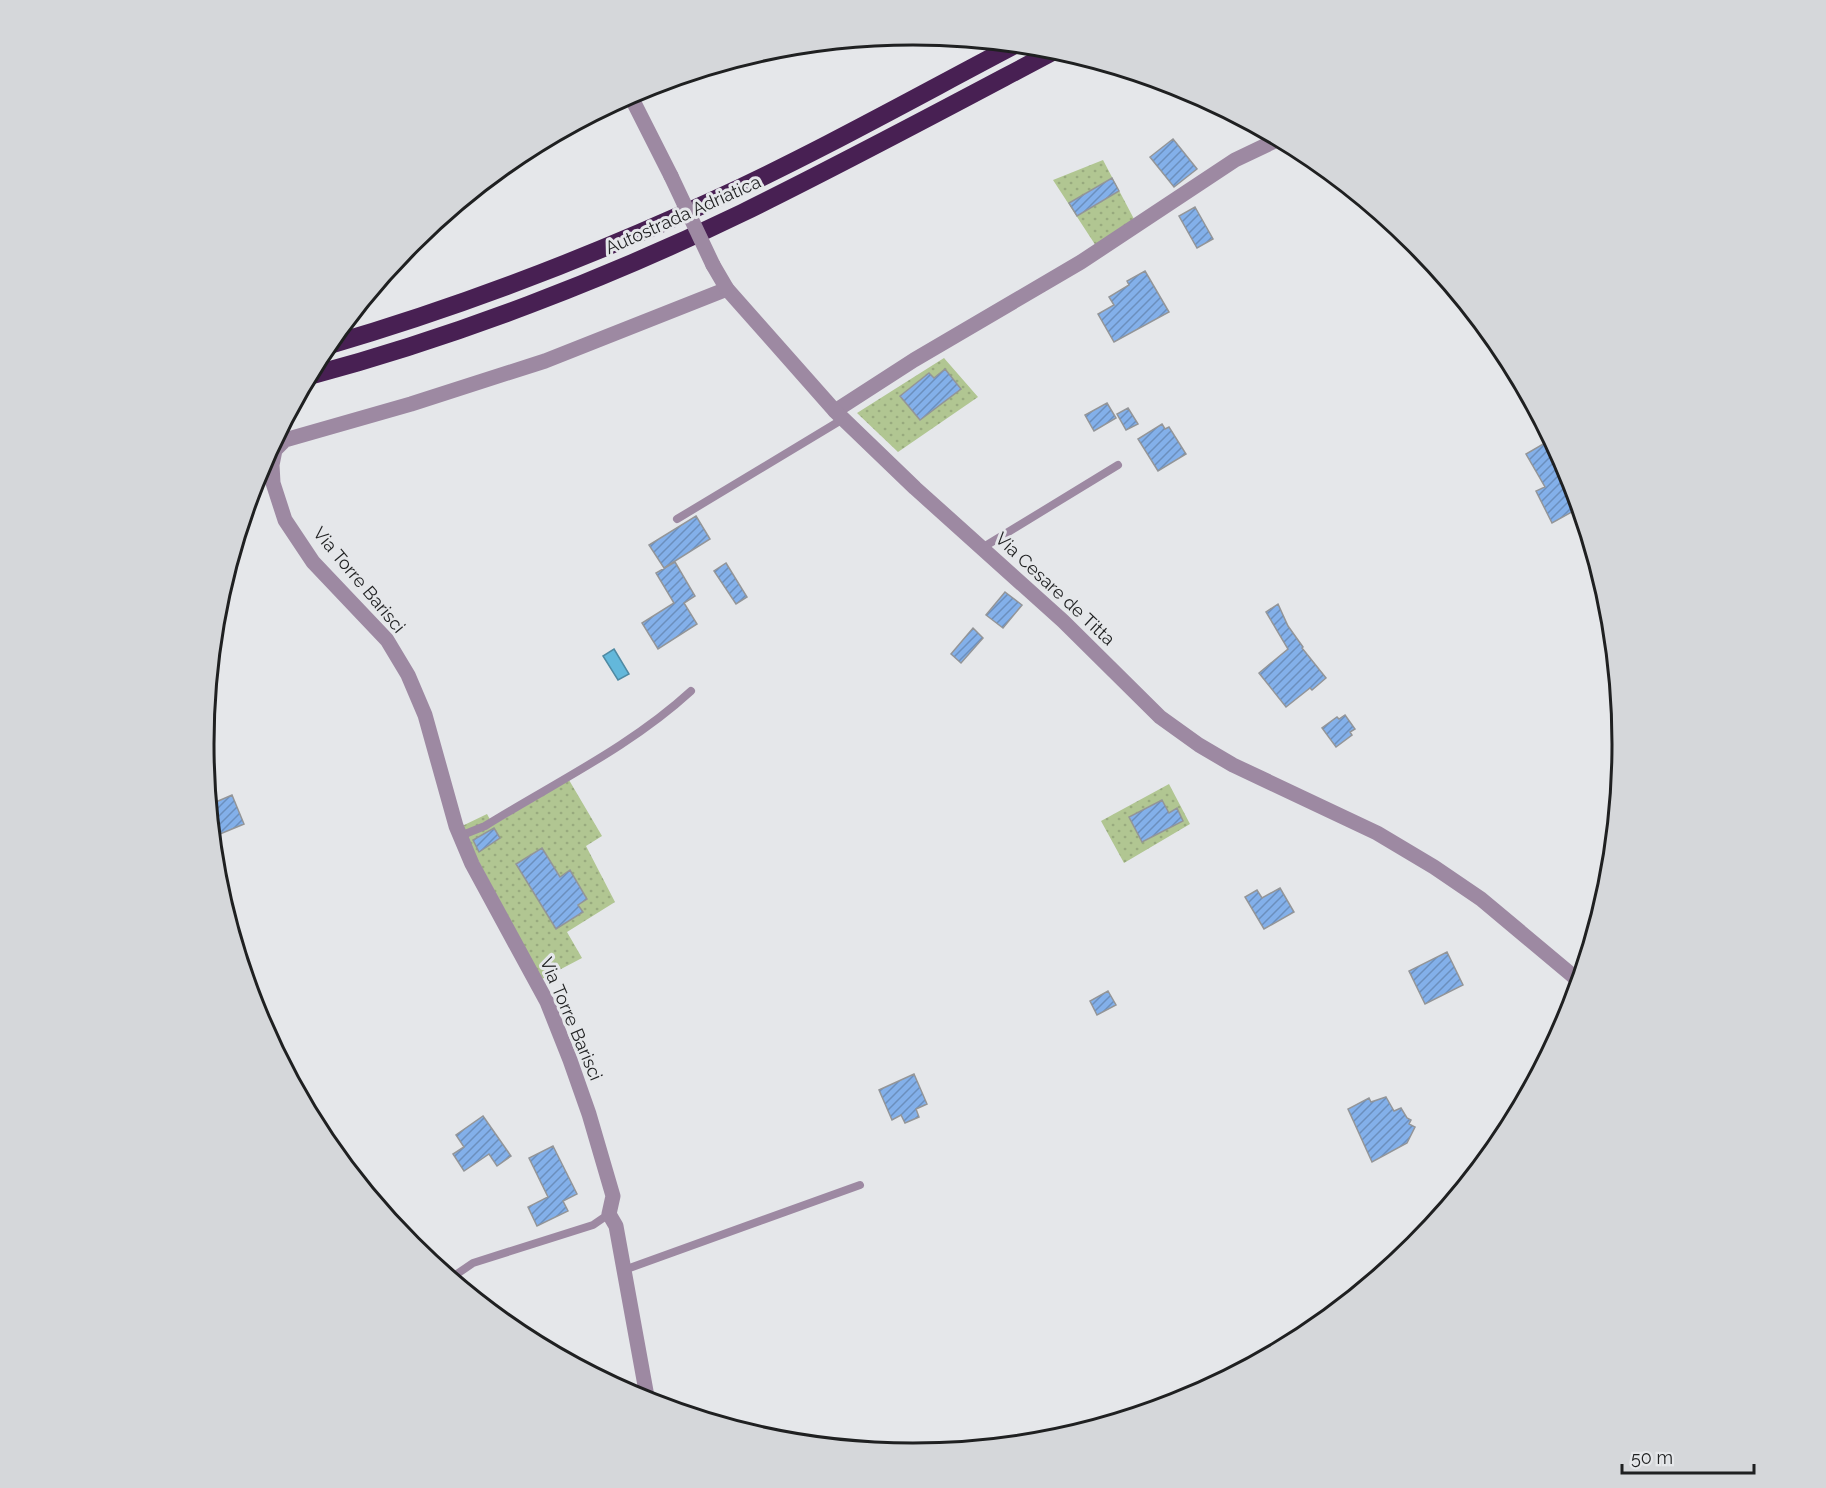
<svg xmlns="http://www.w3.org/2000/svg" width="1826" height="1488" font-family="Raleway,sans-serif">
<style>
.park{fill:url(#park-dots)}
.water{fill:#63b8db;stroke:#4f8aa3;stroke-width:1.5}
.building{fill:url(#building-hatch);stroke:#939598;stroke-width:1.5}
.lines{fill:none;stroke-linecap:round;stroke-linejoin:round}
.service{stroke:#9d89a2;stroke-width:8}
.minor{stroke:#9d89a2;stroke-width:15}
.tertiary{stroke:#9d89a2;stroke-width:15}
.motorway{stroke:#482053;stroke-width:18}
.tertiary-bridge{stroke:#9d89a2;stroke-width:15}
.labels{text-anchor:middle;stroke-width:6;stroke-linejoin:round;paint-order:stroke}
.street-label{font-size:18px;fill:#1f2021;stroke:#e5e7ea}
.rim{fill:none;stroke:#1f2021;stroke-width:3}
</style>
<defs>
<pattern id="park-dots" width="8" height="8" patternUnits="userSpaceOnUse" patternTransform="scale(1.5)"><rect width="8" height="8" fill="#b1c692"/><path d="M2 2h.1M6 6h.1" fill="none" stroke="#98aa7e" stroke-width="1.8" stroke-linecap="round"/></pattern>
<pattern id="building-hatch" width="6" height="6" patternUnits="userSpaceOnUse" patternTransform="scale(1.5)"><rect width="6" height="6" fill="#83b0ea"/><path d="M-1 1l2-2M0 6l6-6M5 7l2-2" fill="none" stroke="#6b8fbd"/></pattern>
</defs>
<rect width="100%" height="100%" fill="#e5e7ea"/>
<!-- park -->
<path class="park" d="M1103,160L1134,219L1096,246L1053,180Z
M944,358L978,397L898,452L857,413Z
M569,780L602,836L586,846L615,902L567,932L582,958L542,979L460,827L487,814L493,825Z
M1169,784L1190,824L1124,863L1101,821Z"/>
<!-- water -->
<path class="water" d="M614,649L629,674L618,680L603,656Z"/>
<!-- building -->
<path class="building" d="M1173,139L1197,169L1174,187L1150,157Z
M1112,178L1119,191L1077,216L1069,203Z
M1195,207L1213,239L1197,248L1179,216Z
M1145,271L1169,312L1114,342L1098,314L1114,305L1109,297L1129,285L1127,281Z
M945,369L961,389L920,420L900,396L929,373L934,378Z
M1107,403L1116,418L1094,431L1085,415Z
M1128,408L1138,424L1126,430L1117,414Z
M1162,424L1165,429L1169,427L1186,454L1158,471L1138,439Z
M1550,440L1569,473L1579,508L1552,523L1536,491L1545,487L1526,454Z
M696,516L710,539L664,568L649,545Z
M675,562L695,596L684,603L697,624L658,649L642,623L674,603L656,573Z
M726,563L747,597L736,604L714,571Z
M1005,592L1022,605L1003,628L986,615Z
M1278,604L1288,626L1303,647L1302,648L1326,678L1312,690L1310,688L1286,707L1259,673L1288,649L1266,612Z
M973,628L983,638L961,663L951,654Z
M1345,715L1355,729L1350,732L1352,735L1336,747L1322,728L1337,717L1339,719Z
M232,795L244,824L220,834L209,805Z
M1162,800L1169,813L1177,808L1183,821L1142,842L1129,817Z
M494,828L500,838L479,852L473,840Z
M542,848L560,877L570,870L587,899L578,905L583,912L556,929L516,864Z
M1280,888L1294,912L1264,929L1245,897L1257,890L1262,898Z
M1447,952L1463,985L1425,1004L1409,971Z
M1108,991L1116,1005L1097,1015L1090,1001Z
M914,1074L927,1104L916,1109L919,1117L905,1123L901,1115L892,1120L879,1090Z
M1386,1097L1394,1111L1401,1108L1407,1118L1411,1120L1409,1124L1415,1127L1407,1143L1372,1162L1348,1109L1369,1098L1371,1102Z
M483,1116L511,1156L497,1166L489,1154L464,1171L453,1154L464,1147L456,1135Z
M553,1146L577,1194L563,1201L568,1211L537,1226L528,1207L548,1197L529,1158Z"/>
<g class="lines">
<!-- service -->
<path class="service" d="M677,519L843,419
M982,548L1118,465
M460,836L485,826C554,783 630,747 691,691
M624,1270L860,1185
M451,1278L473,1263L593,1225L609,1214"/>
<!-- minor -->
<path class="minor" d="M835,411L914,360L1081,262L1235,160L1279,139
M648,1402L616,1226L609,1214L613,1196L589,1114L570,1060L547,1002L472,864L456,826L425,715L408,675L387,640L313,562L285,520L273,483L272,465L275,450L285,440L411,404L545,361L727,289"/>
<!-- tertiary -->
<path class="tertiary" d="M630,95L671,176
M713,265L727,289L835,411L915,488L1063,621L1160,717L1199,745L1233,765L1377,833L1434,867L1481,899L1579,981"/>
<!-- motorway -->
<path class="motorway" d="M326,346C460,307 590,257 716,199C818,152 916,97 1015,45
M309,376C455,337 606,279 742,213C848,161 952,105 1056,50"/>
<!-- tertiary-bridge -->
<path class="tertiary-bridge" d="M671,176L713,265"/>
</g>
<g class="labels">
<!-- street labels -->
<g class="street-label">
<text transform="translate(683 215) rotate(-24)" y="6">Autostrada Adriatica</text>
<text transform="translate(359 580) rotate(50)" y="6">Via Torre Barisci</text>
<text transform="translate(1055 589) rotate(43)" y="6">Via Cesare de Titta</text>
<text transform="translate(571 1019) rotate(67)" y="6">Via Torre Barisci</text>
</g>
</g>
<!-- crop -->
<path d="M0 0H1826V1488H0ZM214 744a699 699 0 1 1 1398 0a699 699 0 1 1-1398 0Z" fill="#d5d7da" fill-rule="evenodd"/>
<path class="rim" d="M214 744a699 699 0 1 1 1398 0a699 699 0 1 1-1398 0Z"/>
<!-- scale -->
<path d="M1622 1464v9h132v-9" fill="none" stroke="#1f2021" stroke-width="3"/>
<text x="1631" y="1464" font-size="18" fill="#1f2021" stroke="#e5e7ea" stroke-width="4.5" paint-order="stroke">50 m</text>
</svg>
